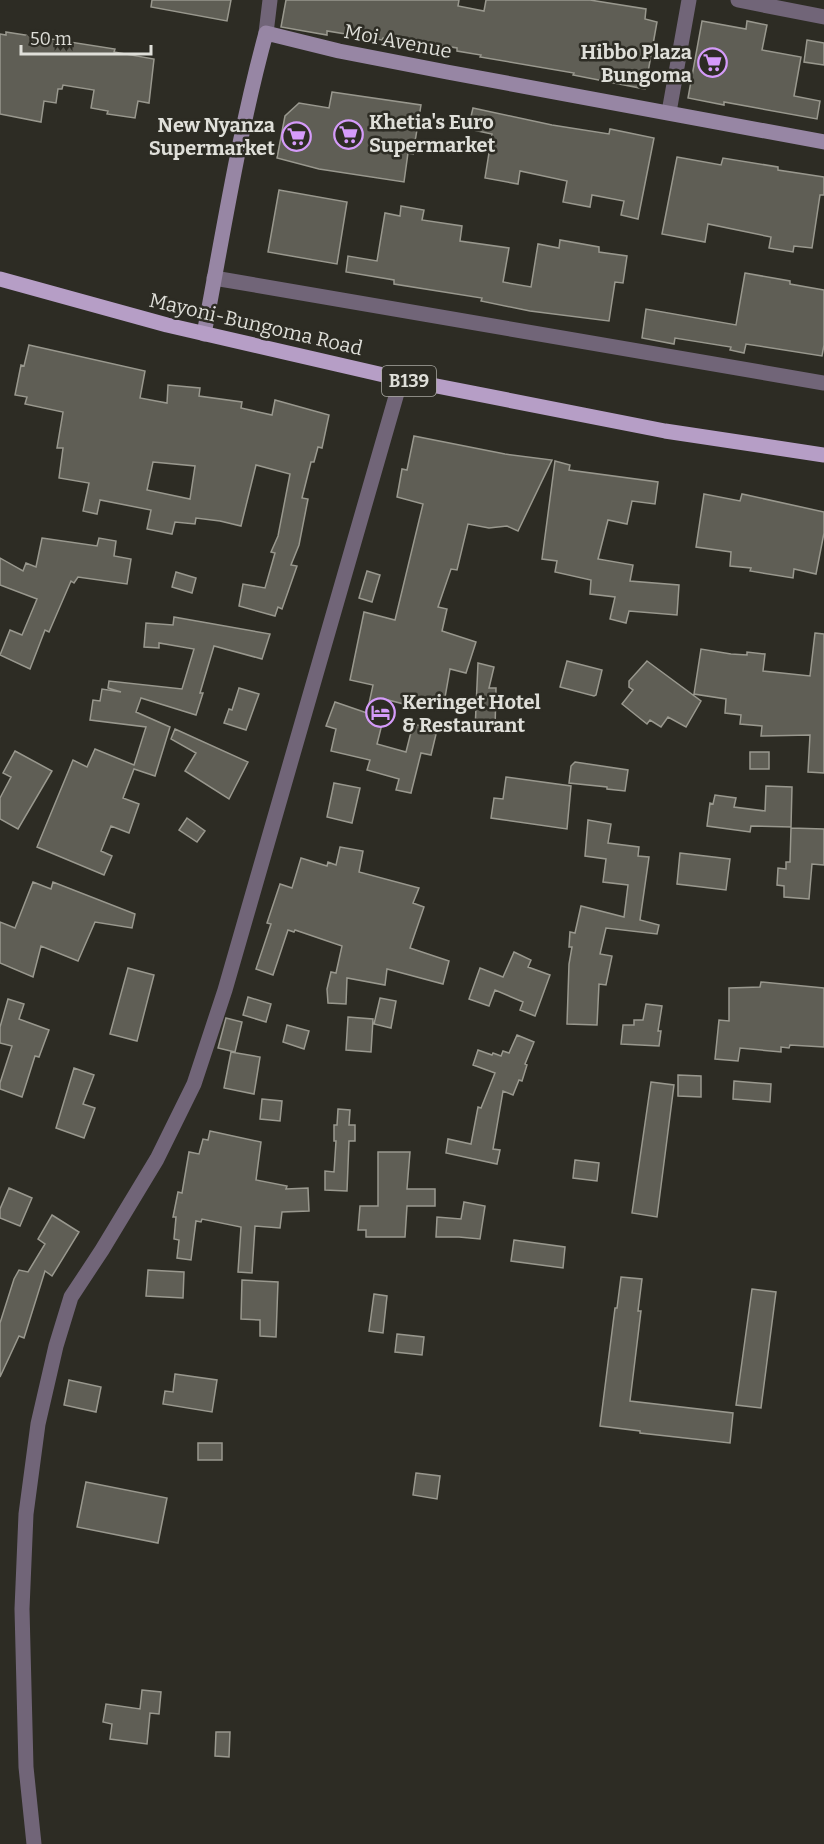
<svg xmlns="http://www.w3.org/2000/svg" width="824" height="1844" font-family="Bitter,serif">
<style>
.building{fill:#5f5e55;stroke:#99988e;stroke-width:1.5;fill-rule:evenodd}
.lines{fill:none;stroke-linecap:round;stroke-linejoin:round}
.street{stroke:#716578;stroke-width:15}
.secondary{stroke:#9786a4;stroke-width:15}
.primary{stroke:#b69ec6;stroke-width:15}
.labels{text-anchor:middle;stroke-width:5;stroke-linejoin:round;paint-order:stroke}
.shield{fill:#2d2c24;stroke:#aaa9a3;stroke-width:1.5}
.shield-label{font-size:18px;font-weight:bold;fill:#dfdfd9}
.street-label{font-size:20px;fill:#dfdfd9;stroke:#2d2c24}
.poi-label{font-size:20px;font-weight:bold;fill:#dfdfd9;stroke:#2d2c24;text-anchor:end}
</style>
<rect width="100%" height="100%" fill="#2d2c24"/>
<!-- building -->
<path class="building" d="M152,0H231L227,21L151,7Z
M286,0H459L458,6L484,11L486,0H590L646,9L645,19L657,22L645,89L573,75L574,73L480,57L481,55L457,51V48L406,40L405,42L383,38L382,40L327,31V35L281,27Z
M702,21L746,29L747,21L767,25L762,50L801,57L794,96L820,101L817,119L724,102V105L688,98Z
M6,32L115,49L114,52L154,59L149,103L138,101L135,118L107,114L108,111L91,108L94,90L63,85L62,89H58L56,103L44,101L41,122L0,114V34L6,35Z
M807,40L824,43V65L804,62Z
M332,92L421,105L413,154L408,153L404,182L319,169L277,158L285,116L299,103L329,108Z
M473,108L552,125L609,134L610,129L654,138L638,219L621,215L624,201L592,195L590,207L563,202L567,181L520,171L518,184L485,178L492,134L468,129Z
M677,157L721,165L723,158L778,167V170L824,177V195H820L812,248L794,246L793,252L769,248L771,237L708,224L705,242L662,234Z
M279,190L347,202L337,264L268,252Z
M401,206L424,210L422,220L462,226L460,241L509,248L503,282L531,287L538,244L559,248L560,240L599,247V252L627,256L623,283L615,282L609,321L530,311L481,301L482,298L394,284V280L346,272L348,256L377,261L385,213L400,216Z
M745,273L790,281V284L824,290V345L822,356L746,344L744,353L730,350L731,347L675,338L674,344L642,338L646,309L736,325Z
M29,345L145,371L140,398L167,403L168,385L200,388L199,396L242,402L241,408L272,415L275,400L329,415L322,448L318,447L314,462H311L302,498L308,499L299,545L291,565L297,566L282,609L278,607L275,616L239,606L243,584L265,588L275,553L271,552L278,536L290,474L256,465L241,526L220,521L196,518L195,524L175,522L172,534L147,529L151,510L100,500L97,514L83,511L89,483L59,478L63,448H57L63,412L25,404L27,397L15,395L21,365L24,366ZM153,462L195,466L190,499L147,490Z
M414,436L505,454L552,460L518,531L507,526L489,528L468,524L457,570L451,569L438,607L447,609L442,631L476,642L466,673L450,669L444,703L425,699L423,709L388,700L377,744L406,752L413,724L437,730L431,755L421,753L411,793L396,790L399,779L367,770L370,760L331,751L336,729L326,726L335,702L367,713L373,685L350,680L364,612L395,620L423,504L397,497L402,469L407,470Z
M555,461L570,465L569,470L658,482L655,504L632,501L627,524L608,520L598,559L633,565L630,581L679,585L677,615L629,611L626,623L610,619L615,597L590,594L591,580L555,572L557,561L542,559Z
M704,494L740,501L742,494L824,512V533L816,574L794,569L793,578L750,571L751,568L730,566L731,552L696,547Z
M42,538L97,546L99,538L116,541L114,556L131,559L127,584L78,577L74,583L71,581L49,632L45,630L30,669L0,655L10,630L22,635L37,599L0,585V558L23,571L26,563L36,567Z
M367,571L380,575L372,602L359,598Z
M176,572L196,578L192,593L172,587Z
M174,617L270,634L262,659L214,646L200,693H203L196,715L141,698L136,712L170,727L155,776L134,769L123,798L139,804L129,833L111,826L101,851L112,856L104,875L37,847L73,760L87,767L95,749L134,765L146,727L90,720L93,700L100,701L102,689L121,692L108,688L109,681L182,689L194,649L159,643V648L144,647L146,623L173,625Z
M815,633L824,634V773L808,772L810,735L761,736L762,726L740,724L741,715L725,713L726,699L694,694L701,649L731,654L747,655V652L765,654L763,671L810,676Z
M567,661L602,670L596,695L594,696L560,687Z
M647,661L701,701L686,727L668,717L661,727L650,720L647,724L622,704L633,690L629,687V681Z
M478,663L494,667L489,688H496L495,731L475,730Z
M239,688L259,694L246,730L224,723L229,709L232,710Z
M175,729L248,762L229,799L185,771L196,753L171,739Z
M15,751L52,771L18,829L0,819V798L11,777L3,773Z
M750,752H769V769H750Z
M575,762L628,770L625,791L607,789V787L569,783L571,766Z
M506,777L571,786L567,829L491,818L494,798L503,799Z
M334,783L360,788L352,823L327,817Z
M766,786L792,787L791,827L751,826L750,832L707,826L710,803L713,804L715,795L736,798L734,807L765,811Z
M187,818L205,831L197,842L179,830Z
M588,820L611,824L608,843L639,847L638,856L649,857L640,920L659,925L657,934L606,928L600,954L612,956L606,985L599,984L597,1025L567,1024L569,964L572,947H569L570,932L575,933L581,906L624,917L628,885L603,882L606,859L585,856Z
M791,828L824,829V865L812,864L809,899L784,897V886L777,885L778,868L786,869V862H790Z
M340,847L363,851L359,872L419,888L413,903L424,907L410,948L449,961L443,984L387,969L385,985L347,978L346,1004L328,1003L327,989L331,972L336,973L342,946L295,930L294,932L288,930L273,975L256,969L271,924L267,923L280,884L292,888L301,858L327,866L328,862L336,865Z
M680,853L730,859L726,890L677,884Z
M33,882L51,889L53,882L135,914L132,928L95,922L78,961L41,946L33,977L0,963V922L15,928Z
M514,952L531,960L528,967L550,975L535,1016L520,1010L523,1002L495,990L489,1006L469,999L480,968L503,977Z
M128,968L154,975L137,1041L110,1034Z
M761,982L824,988V1047L790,1045L789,1048L781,1047V1052L740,1048L738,1061L715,1059L719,1020L729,1021V988L760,987Z
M248,997L271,1004L266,1022L243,1015Z
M380,998L396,1001L391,1028L374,1024Z
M8,999L24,1004L19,1019L49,1030L39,1057L35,1056L22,1097L0,1089V1083L12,1046L0,1043V1027Z
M646,1004L662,1006L658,1031H661L659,1046L621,1044L623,1025H634V1020H643Z
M348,1017L373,1019L371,1052L346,1050Z
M226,1018L242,1022L235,1052L218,1048Z
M287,1025L309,1031L304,1049L283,1042Z
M517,1035L534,1042L525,1064L527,1065L522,1081L519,1080L513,1095L503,1091L493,1149L500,1150L497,1164L446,1153L448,1139L471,1144L478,1107L481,1108L495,1073L473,1065L478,1050L492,1055L493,1053L501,1056L503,1051L509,1053Z
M231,1052L260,1057L254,1094L224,1088Z
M74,1068L94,1075L83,1104L95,1108L84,1138L56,1128Z
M678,1075L701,1076V1097L678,1096Z
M734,1081L771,1084L770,1102L733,1099Z
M651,1082L674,1085L657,1217L632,1213Z
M262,1099L282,1101L280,1121L260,1119Z
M338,1109L350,1110L349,1125H355V1141H349L347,1191L325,1190V1171L334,1172L336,1141H334V1125H337Z
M210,1131L261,1142L256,1180L287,1186L286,1189L308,1188L309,1211L282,1212L280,1228L255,1226L252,1273L238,1272L241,1227L202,1219L201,1222L196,1221L191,1260L177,1258L179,1240L174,1239L176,1217H173L178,1192L182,1193L189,1152L199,1154L203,1139L208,1140Z
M378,1152H410L407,1189H435V1206H407L405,1237H366V1230H358L360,1206H378Z
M575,1160L599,1163L597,1181L573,1178Z
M9,1188L32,1198L20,1226L0,1218V1209Z
M464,1202L485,1206L480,1239L459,1237H436L437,1217L461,1219Z
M52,1215L79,1232L52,1276L45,1271L24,1338L19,1336L0,1377V1323L14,1279L19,1270L28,1272L45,1244L38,1239Z
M514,1240L565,1247L563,1268L511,1261Z
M148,1270L184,1272L183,1298L146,1296Z
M621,1277L642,1279L638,1311H641L630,1401L733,1413L730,1443L640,1433V1431L600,1426L615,1308H617Z
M242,1280L278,1282L276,1337L260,1336V1320L241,1319Z
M752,1289L776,1292L761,1408L736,1405Z
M374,1294L387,1296L383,1333L369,1331Z
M397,1334L424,1337L422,1355L395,1352Z
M175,1374L217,1380L212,1412L163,1404L165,1391L173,1392Z
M69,1380L101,1387L96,1412L64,1405Z
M198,1443H222V1460H198Z
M416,1473L440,1476L437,1499L413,1495Z
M86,1482L167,1498L158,1543L77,1527Z
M142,1690L161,1692L159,1714L150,1713L147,1744L110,1739L112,1724L103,1722L106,1704L140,1709Z
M216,1732H230L229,1757L215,1756Z"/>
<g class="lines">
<!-- street -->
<path class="street" d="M738,0L824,17
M266,33L270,0
M669,112L689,0
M214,278L824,383
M34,1844L26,1767L22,1609L26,1514L38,1424L56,1346L71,1297L102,1250L157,1159L194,1084L225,990L401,379"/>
<!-- secondary -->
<path class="secondary" d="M204,334C223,234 239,132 266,33L339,51L447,72L824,142"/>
<!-- primary -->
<path class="primary" d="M0,279L167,325L401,379L665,431L824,455"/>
</g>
<!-- icons -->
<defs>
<symbol id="supermarket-ring" viewBox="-11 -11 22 22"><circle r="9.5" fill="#2d2c24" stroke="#d59bfa" stroke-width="1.5"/><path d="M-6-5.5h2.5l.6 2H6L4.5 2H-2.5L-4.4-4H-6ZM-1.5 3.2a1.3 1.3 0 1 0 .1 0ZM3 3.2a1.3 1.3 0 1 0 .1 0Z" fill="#d59bfa"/></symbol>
<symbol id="hotel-ring" viewBox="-11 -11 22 22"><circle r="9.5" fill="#2d2c24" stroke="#d59bfa" stroke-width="1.5"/><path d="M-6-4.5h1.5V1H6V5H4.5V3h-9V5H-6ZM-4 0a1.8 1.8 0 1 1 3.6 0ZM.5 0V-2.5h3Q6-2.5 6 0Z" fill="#d59bfa"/></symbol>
</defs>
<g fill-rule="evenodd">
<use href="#supermarket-ring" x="696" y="46" width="33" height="33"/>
<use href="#supermarket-ring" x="332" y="118" width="33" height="33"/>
<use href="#supermarket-ring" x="280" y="120" width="33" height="33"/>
<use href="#hotel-ring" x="364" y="696" width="33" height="33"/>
</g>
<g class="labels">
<!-- shield labels -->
<rect class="shield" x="382" y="366" width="54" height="30" rx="4.5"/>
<g class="shield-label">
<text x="409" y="387">B139</text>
</g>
<!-- street labels -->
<g class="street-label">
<text transform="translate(398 41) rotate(11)" y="7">Moi Avenue</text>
<text transform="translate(256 324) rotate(13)" y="7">Mayoni-Bungoma Road</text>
</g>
<!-- poi labels -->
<g class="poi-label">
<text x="692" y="59">Hibbo Plaza<tspan x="692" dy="23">Bungoma</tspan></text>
<text x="369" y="129" text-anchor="start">Khetia's Euro<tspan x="369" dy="23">Supermarket</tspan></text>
<text x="275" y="132">New Nyanza<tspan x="275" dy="23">Supermarket</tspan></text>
<text x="402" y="709" text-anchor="start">Keringet Hotel<tspan x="402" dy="23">&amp; Restaurant</tspan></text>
</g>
</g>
<!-- scale -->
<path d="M21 45v9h130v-9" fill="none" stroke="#dfdfd9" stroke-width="3"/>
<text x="30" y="45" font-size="18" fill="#dfdfd9" stroke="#2d2c24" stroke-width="4.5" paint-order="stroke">50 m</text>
</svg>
